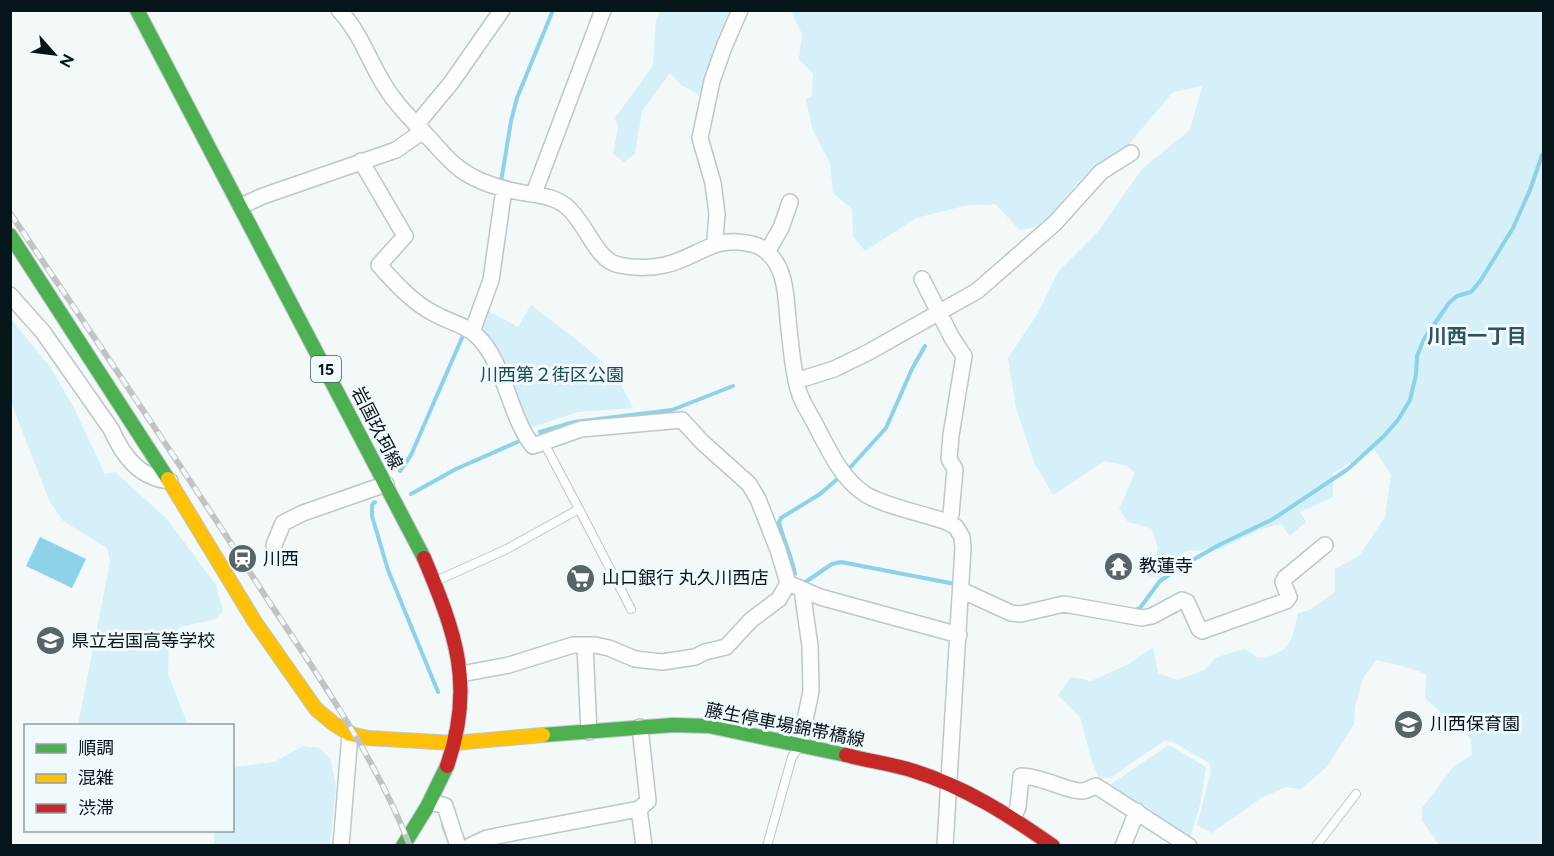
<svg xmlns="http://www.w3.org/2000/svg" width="1554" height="856" font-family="Figtree,'Noto Sans JP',sans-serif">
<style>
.green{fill:#d5f0f9}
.water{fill:#8dd2e8}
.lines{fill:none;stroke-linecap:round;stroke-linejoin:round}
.stream{stroke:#8dd2e8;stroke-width:4}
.lane-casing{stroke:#bdc7ca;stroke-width:10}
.street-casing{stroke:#bdc7ca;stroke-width:18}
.fast-casing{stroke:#bdc7ca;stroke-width:16}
.slow-casing{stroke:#bdc7ca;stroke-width:16}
.jam-casing{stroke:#bdc7ca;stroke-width:16}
.lane{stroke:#fdfefe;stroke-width:8}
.street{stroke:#fdfefe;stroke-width:15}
.fast{stroke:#4caf50;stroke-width:14}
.slow{stroke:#ffc107;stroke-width:14}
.jam{stroke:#c62828;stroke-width:14}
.rail-casing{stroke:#c2c4c4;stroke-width:6}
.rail{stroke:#f0f9fc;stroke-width:4;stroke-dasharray:11;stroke-linecap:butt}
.labels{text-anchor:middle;stroke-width:6;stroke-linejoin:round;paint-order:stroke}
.shield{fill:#f0f9fc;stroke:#4c595e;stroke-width:1.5}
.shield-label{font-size:16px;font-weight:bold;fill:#05151a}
.park-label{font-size:18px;fill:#1c4754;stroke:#f0f9fc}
.street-label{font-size:18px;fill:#05151a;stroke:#f0f9fc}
.poi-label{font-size:18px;fill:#05151a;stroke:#f0f9fc;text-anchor:start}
.neighbourhood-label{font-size:20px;font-weight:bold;fill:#2c5460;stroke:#f0f9fc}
</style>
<rect width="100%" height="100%" fill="#f3f8f9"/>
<!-- green -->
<path class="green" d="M661,11H733L721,36L700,96L681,85L670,73L642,111L635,154L624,162L613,154L618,127L615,118L653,66L656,20Z
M791,11H1543V845H1439L1422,820V808L1453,767L1472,754L1471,739L1425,698L1426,674L1403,666L1376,660L1363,678L1355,707L1354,724L1327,767L1301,789L1286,787L1261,798L1212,833L1197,825L1211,771L1209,763L1173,742L1164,741L1110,778H1099L1092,762L1080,717L1058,695L1071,677L1091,681L1129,664L1153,647L1158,673L1177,680L1204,670L1217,657L1245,649L1258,658C1291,654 1292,641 1298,613L1310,610L1335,592V569L1359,556L1385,517L1391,475L1374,449L1333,473V497L1300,512L1306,522L1290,536L1281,524L1259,530L1221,549L1186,551L1160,578L1148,576L1158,548L1152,529L1128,522L1119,509L1135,473L1127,466L1104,461L1053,495L1034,462L1016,408L1008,358L1038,313L1058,272L1097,233L1142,169L1190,130L1202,86L1173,92L1129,144L1078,182L1043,225L1020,230L995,204L964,206L916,218L865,251L853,236L852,209L833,193L830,163L812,128L806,99L812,96L813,74L799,59L802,34Z
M531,305L582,344L615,373L633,408L578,412L527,429L479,325L487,310L518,327Z
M11,319L50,367L73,406L105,474L115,472L167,519L216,585L223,611L216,619L180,627L169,642L168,674L188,725H78L110,562L107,548L63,521L49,500L11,402Z
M1169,745L1206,767L1200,805L1190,838L1105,788Z
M303,746L320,748L331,760L336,786L330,845H214V831L232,830L233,767L274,762Z"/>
<!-- water -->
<path class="water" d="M40,537L86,559L72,588L26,566Z"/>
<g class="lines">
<!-- stream -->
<path class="stream" d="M501,182L511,121L517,98L553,10
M540,432L574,422L672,410L733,386
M400,471L411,455L465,331
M847,471L886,428L912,369L925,346
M411,494L456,469L522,440
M375,502L372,505V516L388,570L438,692
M795,574C792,556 783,540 779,522L781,518L820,494L841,476
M804,583L832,564L841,562L955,584
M1133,611L1140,608L1160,581L1182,566L1219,545L1273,519L1348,469L1384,436L1398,420L1410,400L1416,375L1417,356L1424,339L1449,303L1457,296L1471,292L1481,280L1513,228L1530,190L1542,155
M443,825L450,844"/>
<defs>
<path id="lane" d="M579,509L631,609
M436,581L507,549L579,509L544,443
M767,846L792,757L800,746
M1316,846L1356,794"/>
<path id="street" d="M339,10C358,30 366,53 379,76C392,101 412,120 431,140C440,150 449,161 460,169C477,182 498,188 519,192C535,195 552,195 566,206C587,223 595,260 619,265C633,268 651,268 665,265C696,258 714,236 746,243C754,244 761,246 767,252C786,268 786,297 788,320C791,344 792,369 799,392C802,402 808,411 813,420C827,446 840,478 865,494C884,506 925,514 947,522L956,527L962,537L963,548L945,846
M416,125L451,83L502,10
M361,161L405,236L379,265C395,283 413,303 435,314C447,321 465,325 476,335C505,361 509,417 533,446L581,429L682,420L702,442L749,484L758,499L778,550L788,583L779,599L751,620L726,647L705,652L695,657L662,662L635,659L609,648L595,645H573L509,665L461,674
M534,193L603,10
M241,206L263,196L396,150L423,131
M716,243L715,239L717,214L713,183L700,138L712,81L724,47L740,10
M767,252L781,228L790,202
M922,279L952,338L964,356L951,435L949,459L955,469L951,514L947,522
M10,295L43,332L111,429C123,456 139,478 170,481
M472,332L491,280L504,189
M796,381L834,369L867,353L977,291L1055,223L1101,172L1131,153
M274,545L283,523L303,513L386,484
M788,583L820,597L959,635
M961,590L1011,613L1021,614L1064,604L1142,618L1152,616L1182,600L1187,602L1199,629L1202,631L1286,601L1289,597L1283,582L1285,578L1325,545
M585,646L589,732
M800,745L811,691L810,646L802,590
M431,802L445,806L458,846
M639,809L644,846
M1013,818L1018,807L1021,776C1042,776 1068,792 1082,791C1087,791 1092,787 1096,786L1189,846
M341,846L350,734
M470,846L487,838L512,833L639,809L648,801L640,727
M1123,846L1137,811"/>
<path id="fast" d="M137,10L424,558
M10,235L168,479
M543,735L673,725L709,726L846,755
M403,846L427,807L447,766"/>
<path id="slow" d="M168,479L255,622L316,709L334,724L350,734L368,738L454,743L543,735"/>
<path id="jam" d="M424,558C456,634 475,686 447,766
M846,755C868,761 892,764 914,771C965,787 1009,815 1053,846"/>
</defs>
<!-- lane casing -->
<use href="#lane" class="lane-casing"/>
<!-- street casing -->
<use href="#street" class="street-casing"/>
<!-- fast casing -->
<use href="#fast" class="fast-casing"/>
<!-- slow casing -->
<use href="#slow" class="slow-casing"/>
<!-- jam casing -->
<use href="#jam" class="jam-casing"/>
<!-- lane -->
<use href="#lane" class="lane"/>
<!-- street -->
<use href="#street" class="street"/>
<!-- fast -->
<use href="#fast" class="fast"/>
<!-- slow -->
<use href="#slow" class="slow"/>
<!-- jam -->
<use href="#jam" class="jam"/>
<defs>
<path id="rail" d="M10,213C95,338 180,464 262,591C316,673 374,754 410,846"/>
</defs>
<!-- rail casing -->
<use href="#rail" class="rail-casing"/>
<!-- rail -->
<use href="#rail" class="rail"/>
</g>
<!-- icons -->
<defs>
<symbol id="station-disc" viewBox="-11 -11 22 22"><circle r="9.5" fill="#586468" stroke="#f0f9fc"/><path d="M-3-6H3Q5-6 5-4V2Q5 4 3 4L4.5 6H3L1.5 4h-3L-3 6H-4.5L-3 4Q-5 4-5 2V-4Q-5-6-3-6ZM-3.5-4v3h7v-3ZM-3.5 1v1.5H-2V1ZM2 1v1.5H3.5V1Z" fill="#fff"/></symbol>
<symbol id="temple-disc" viewBox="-11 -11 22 22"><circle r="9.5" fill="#586468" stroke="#f0f9fc"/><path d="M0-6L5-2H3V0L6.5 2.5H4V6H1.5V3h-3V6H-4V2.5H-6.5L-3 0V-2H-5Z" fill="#fff"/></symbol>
<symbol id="supermarket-disc" viewBox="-11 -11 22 22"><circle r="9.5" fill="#586468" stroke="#f0f9fc"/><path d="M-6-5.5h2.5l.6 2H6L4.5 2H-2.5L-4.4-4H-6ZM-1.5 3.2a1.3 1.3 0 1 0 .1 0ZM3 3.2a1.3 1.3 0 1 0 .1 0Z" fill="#fff"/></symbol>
<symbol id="school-disc" viewBox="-11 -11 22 22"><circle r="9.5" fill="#586468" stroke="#f0f9fc"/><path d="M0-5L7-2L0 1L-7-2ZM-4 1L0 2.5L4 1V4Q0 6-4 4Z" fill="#fff"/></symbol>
</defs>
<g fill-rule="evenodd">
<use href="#station-disc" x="226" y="542" width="33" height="33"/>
<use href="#temple-disc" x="1102" y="550" width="33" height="33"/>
<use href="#supermarket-disc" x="564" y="562" width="33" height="33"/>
<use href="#school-disc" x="34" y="624" width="33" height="33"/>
<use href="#school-disc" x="1392" y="708" width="33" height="33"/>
</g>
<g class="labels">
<!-- shield labels -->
<rect class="shield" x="311" y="356" width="30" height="26" rx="4.5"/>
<g class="shield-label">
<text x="326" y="375">15</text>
</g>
<!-- park labels -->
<g class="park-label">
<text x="552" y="381">川西第２街区公園</text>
</g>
<!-- street labels -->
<g class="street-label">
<text transform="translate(377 428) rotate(63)" y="6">岩国玖珂線</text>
<text transform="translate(785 725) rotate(11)" y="6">藤生停車場錦帯橋線</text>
</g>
<!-- poi labels -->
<g class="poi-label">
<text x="263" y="565">川西</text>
<text x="1139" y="572">教蓮寺</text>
<text x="602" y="584">山口銀行 丸久川西店</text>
<text x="71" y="647">県立岩国高等学校</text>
<text x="1430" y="730">川西保育園</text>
</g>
<!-- neighbourhood labels -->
<g class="neighbourhood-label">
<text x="1477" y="343">川西一丁目</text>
</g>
</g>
<!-- border -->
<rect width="1554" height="856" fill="none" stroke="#05151a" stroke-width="24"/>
<!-- legend -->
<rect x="24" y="724" width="210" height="108" fill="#f0f9fc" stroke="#929ea2" stroke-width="1.5"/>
<rect x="36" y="744" width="30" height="9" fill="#4caf50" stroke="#929ea2" stroke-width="1.5"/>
<text x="78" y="754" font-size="18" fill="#05151a">順調</text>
<rect x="36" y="774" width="30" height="9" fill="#ffc107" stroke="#929ea2" stroke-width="1.5"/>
<text x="78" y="784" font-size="18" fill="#05151a">混雑</text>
<rect x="36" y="804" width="30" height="9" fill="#c62828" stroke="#929ea2" stroke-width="1.5"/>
<text x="78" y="814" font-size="18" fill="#05151a">渋滞</text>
<!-- north arrow -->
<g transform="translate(54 54) rotate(118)" stroke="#f0f9fc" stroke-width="4.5" paint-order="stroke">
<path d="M0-4.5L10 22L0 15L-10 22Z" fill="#05151a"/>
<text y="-9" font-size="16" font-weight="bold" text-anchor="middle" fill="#05151a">N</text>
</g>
</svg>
